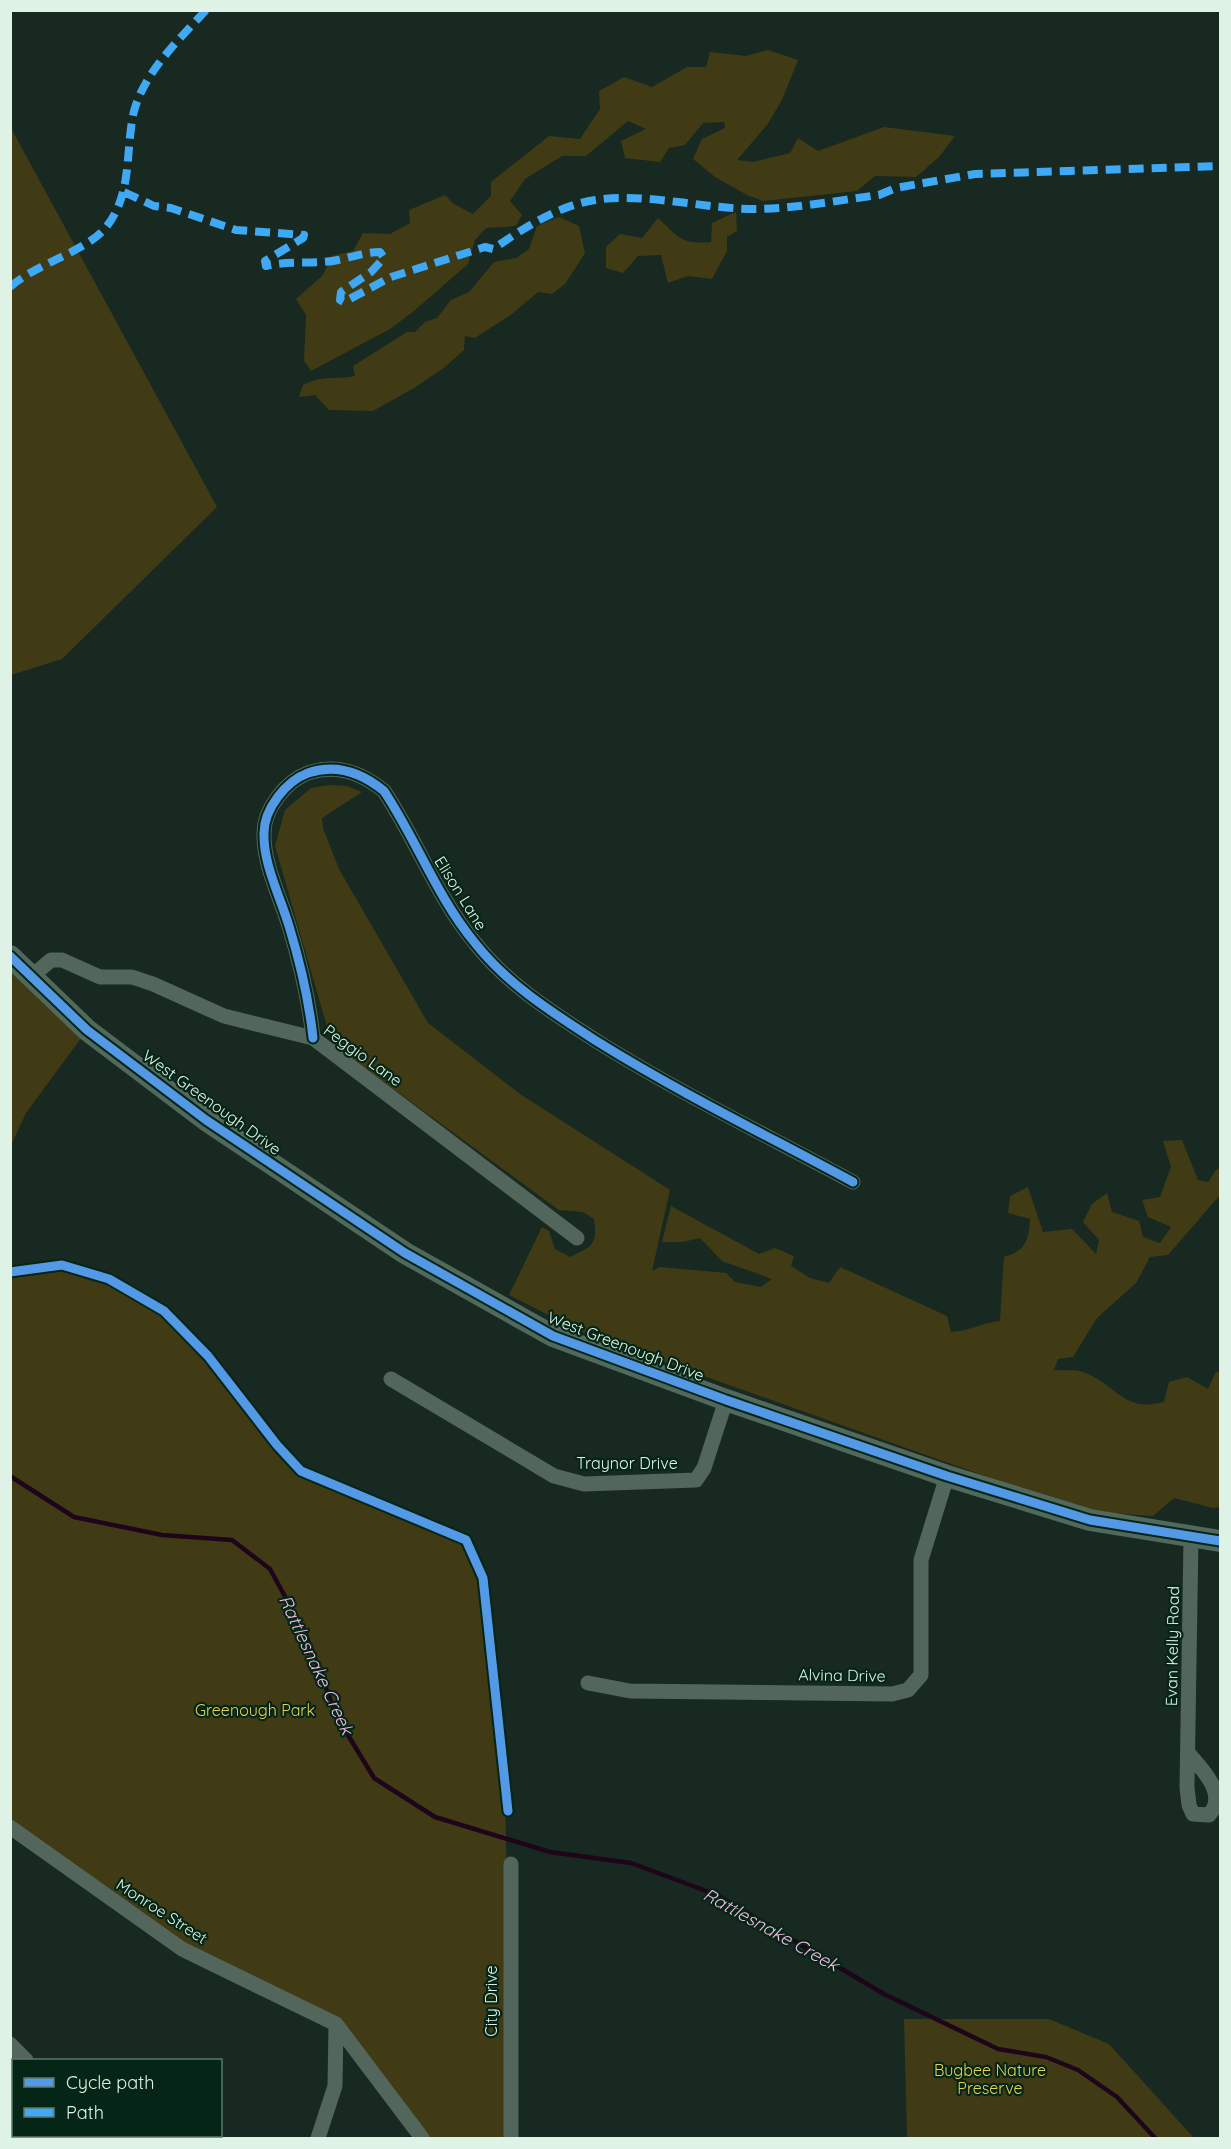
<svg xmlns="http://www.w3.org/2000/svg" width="1231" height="2149" font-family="Quicksand,sans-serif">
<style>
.green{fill:#413b15}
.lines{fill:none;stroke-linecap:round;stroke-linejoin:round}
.stream{stroke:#1f051a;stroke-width:4.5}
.street{stroke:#52665c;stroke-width:15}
.secondary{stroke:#51695c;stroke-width:22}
.quiet{stroke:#3fa9f5;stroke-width:8;stroke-dasharray:15 8;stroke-linecap:butt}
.cycleway-casing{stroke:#052616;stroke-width:13}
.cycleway{stroke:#5399e6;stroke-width:9}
.labels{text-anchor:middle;stroke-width:4.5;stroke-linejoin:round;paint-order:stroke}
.street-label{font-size:16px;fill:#dff2e6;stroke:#052616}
.park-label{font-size:16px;fill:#e9d054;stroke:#052616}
.water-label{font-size:18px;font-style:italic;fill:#f6bbe5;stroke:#052616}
</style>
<rect width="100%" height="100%" fill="#172920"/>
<!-- green -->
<path class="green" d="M768,50L798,60L782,100L767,125L737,160L753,162L790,153L798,138L818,151L884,127L955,136L939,157L916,177L875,176L857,191L763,201L747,195L715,177L693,159L702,139L725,128L724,122L703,123L685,145L669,148L660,162L625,158L621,141L646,129L628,121L586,156H562L525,179L510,201L522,215L516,226L486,228L475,240L468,264L414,311L390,329L311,371L304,361L306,315L296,299L323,275L332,256L353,251L363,233L390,234L410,223L409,210L445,195L454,204L473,214L491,196V182L549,136L580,139L600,109L599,91L624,77L652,87L687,67H706L710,52L746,56Z
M11,128L217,507L62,659L11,675Z
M736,212L737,231L727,237V251L712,279L688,276L668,283L661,255L638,256L623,273L606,268V247L620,234L642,238L658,218C678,237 682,245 711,242L712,223Z
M559,217L579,226L585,253L565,284L552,294L538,292L512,314L475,338L465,336L464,350L445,367L414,388L373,411L329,410L315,395L299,397L303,385C322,375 334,380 355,376L353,366L407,332H415L425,322L437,318L451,300L469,292L494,262L516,258L529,249L537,226Z
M329,785L347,786L362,792L322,818L323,828L339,869L428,1023L520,1094L670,1190L652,1271L660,1267L726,1273L735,1282L761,1287L772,1279L722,1261L700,1238L683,1242H662L671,1206L759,1254L775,1248L794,1256L791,1266L810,1278L829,1283L840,1267L947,1316L951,1332C969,1331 982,1323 1000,1321L1004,1257C1025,1251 1029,1241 1030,1219L1008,1213L1010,1196L1028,1187L1043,1232L1072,1229L1096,1254L1099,1240L1083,1222L1092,1204L1107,1193L1112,1212L1139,1221L1143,1237L1160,1243L1171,1227L1148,1217L1142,1200L1160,1197L1171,1167L1163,1141L1182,1140L1198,1180L1208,1182L1216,1170L1220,1168V1195L1168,1255L1150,1257L1136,1283L1097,1318L1073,1357L1058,1359L1054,1370C1063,1371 1075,1369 1083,1372C1116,1384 1123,1413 1164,1402L1169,1382L1187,1377L1208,1389L1216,1372H1220V1507L1213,1508L1174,1498L1153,1516L1083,1511L586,1334L509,1295L542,1227L549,1231L555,1249L570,1257C592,1247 598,1244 594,1219L583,1212L559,1210L332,1044L275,846L285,810L311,788Z
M11,956L87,1030L26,1113L11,1145Z
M62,1265L109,1279L164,1311L208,1356L277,1445L301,1471L466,1540L483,1578L505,1780L511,2138H422L336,2024L182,1949L11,1827L10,1272Z
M904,2019H1049L1109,2044L1194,2138H907Z"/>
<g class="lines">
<!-- stream -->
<path class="stream" d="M10,1476L74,1517L162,1535L232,1540L270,1569L306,1635L337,1717L374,1778L435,1817L550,1852L631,1863L717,1895L884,1994L998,2049L1046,2057L1078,2070L1117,2097L1155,2138"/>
<!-- street -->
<path class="street" d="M31,977L51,960H62L100,977H132L153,984L224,1016L313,1038L577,1238
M313,1038C309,1000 300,962 289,926C280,896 263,864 264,833C264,809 286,781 308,773C337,763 362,773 384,791C417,841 437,897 475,943C508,985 553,1013 598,1042C680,1093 768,1136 853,1182
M391,1379L554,1476L584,1484L696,1480L704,1468L726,1400
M588,1683L630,1691L892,1694L908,1690L921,1675V1560L947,1476
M1189,1754C1203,1770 1228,1795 1209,1815L1193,1814L1189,1805L1187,1787L1191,1538
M10,1827L182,1949L336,2024L422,2138
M10,2044L26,2060
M10,2067L14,2064
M98,2136L101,2138
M318,2138L335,2086L336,2024
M511,2138V1864"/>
<!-- secondary -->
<path class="secondary" d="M10,956L87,1030L206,1120L405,1253L553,1336L726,1400L947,1476L1090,1520L1220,1541"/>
<!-- quiet -->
<path class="quiet" d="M124,192L154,206L171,208L236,230L304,235L303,238L265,261L266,266C290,260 314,265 338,260C353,257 365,252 380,252L384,258L371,272L341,292L340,300L344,302L391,277L485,247L493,249C524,228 557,206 595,200C646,192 708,210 760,209C800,208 840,200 879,195L896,188L975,174L1220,166
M10,287C37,263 88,251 107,226C133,192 125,150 134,111C145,71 179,40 206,10"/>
<defs>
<path id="cycleway" d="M10,956L87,1030L206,1120L405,1253L553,1336L726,1400L947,1476L1090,1520L1220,1541
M313,1038C309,1000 300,962 289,926C280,896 263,864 264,833C264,809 286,781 308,773C337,763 362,773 384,791C417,841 437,897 475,943C508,985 553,1013 598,1042C680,1093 768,1136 853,1182
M10,1272L62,1265L109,1279L164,1311L208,1356L277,1445L301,1471L466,1540L483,1578L508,1811"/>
</defs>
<!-- cycleway casing -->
<use href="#cycleway" class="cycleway-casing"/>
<!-- cycleway -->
<use href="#cycleway" class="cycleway"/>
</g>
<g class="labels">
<!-- street labels -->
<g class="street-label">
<text transform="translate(461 893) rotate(58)" y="6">Elison Lane</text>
<text transform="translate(363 1055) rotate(36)" y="6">Peggio Lane</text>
<text transform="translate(212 1102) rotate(36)" y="6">West Greenough Drive</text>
<text transform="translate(626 1346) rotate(21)" y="6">West Greenough Drive</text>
<text x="627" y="1469">Traynor Drive</text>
<text transform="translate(1172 1646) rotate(-89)" y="6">Evan Kelly Road</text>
<text transform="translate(842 1675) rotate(1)" y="6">Alvina Drive</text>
<text transform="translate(162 1911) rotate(33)" y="6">Monroe Street</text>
<text transform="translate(491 2001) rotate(-90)" y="6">City Drive</text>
</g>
<!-- park labels -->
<g class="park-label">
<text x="255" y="1716">Greenough Park</text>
<text x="990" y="2076">Bugbee Nature<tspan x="990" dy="18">Preserve</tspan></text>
</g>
<!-- water labels -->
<g class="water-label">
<text transform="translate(316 1665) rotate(65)" y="6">Rattlesnake Creek</text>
<text transform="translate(771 1930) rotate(29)" y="6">Rattlesnake Creek</text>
</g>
</g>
<!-- border -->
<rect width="1231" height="2149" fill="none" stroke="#dff2e6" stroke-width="24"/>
<!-- legend -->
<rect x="12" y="2059" width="210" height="78" fill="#052616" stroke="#5c7869" stroke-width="1.5"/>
<rect x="24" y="2078" width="30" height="9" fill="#5399e6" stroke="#5c7869" stroke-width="1.5"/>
<text x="66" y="2089" font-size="18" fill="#dff2e6">Cycle path</text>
<rect x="24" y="2108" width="30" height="9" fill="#3fa9f5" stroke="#5c7869" stroke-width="1.5"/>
<text x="66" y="2119" font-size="18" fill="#dff2e6">Path</text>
</svg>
